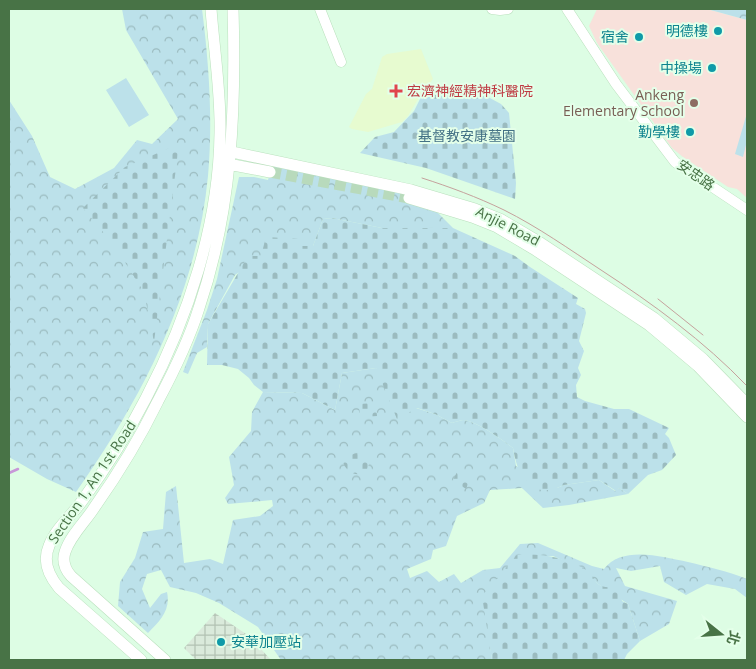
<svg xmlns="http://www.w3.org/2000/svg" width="756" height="669" font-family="'Open Sans','Noto Sans TC',sans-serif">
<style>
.industrial{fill:url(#industrial-grid)}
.education{fill:#f8e1db}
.medical{fill:#e7fbd0}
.forest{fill:url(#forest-crowns)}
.cemetery{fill:url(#cemetery-stones)}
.garden{fill:#bce1ea}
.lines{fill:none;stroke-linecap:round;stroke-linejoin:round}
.stream{stroke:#c898d8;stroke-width:2.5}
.tertiary-tunnel{stroke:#b8dabc;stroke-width:11;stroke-dasharray:11 5.5;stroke-linecap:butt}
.minor-casing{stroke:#bae0bd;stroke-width:11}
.tertiary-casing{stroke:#bae0bd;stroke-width:12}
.minor{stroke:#fff;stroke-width:10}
.tertiary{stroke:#fff;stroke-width:11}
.tram{stroke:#c5a29d;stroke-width:1}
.culture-dot{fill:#0f9aa8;stroke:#e4ffe9;stroke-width:2}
.health-dot{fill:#e0444e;stroke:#e4ffe9;stroke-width:2}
.education-dot{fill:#8d6e63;stroke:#e4ffe9;stroke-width:2}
.labels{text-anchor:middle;stroke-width:4;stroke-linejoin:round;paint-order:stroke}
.culture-label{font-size:14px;fill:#0d838f;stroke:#e4ffe9;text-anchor:end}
.health-label{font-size:14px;fill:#be3a42;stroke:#e4ffe9;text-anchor:start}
.education-label{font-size:14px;fill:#785e54;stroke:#e4ffe9;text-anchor:end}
.park-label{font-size:14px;fill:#437185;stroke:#e4ffe9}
.street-label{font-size:14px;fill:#487346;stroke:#e4ffe9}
</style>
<defs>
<pattern id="industrial-grid" width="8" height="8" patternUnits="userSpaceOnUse" patternTransform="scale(1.25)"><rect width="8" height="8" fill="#daeadb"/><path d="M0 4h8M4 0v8" fill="none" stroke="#b3c2b3"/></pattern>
<pattern id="forest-crowns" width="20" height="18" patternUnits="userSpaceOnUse" patternTransform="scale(1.25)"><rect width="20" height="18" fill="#bce1ea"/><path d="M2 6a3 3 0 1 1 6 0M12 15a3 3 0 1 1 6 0" fill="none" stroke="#9bbbbf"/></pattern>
<pattern id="cemetery-stones" width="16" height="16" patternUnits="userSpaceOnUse" patternTransform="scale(1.25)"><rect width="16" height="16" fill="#bce1ea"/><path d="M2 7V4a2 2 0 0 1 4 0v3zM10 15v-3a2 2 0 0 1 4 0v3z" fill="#9bbbbf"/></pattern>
</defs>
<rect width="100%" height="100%" fill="#ddfde4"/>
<!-- industrial -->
<path class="industrial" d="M215,613L249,636L271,660H196L184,648Z"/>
<!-- education -->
<path class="education" d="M597,9H707L747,20V198L737,189L728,187L683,157L672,148L597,43L589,26Z"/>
<!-- medical -->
<path class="medical" d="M421,49L433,79L417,101L408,116L402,122L368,132L352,129L349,127L366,94L372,89L382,57L387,54Z"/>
<!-- forest -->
<path class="forest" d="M122,9H202C209,64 213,120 208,176C197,292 143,397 76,492L47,479L9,457V100L32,136L50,177L75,189L114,168L137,140L152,144L178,119L126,30Z
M707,9H747V20Z
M272,166L410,193L435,210L453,228H382L332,218L323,219L313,246H301L261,256L235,275L208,324L207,347L197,353L188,374L183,372L207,310L217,279L239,177H254L268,180Z
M376,368L416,408L435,414L452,423C456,422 460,420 464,420C478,422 501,439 513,448L516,466L557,488L564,485L599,480L615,491L619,488L628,494L569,505L543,508L522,488L490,490L484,503L457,516L446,546L433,550L431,559L407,569L410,578L427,571L439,582L454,574L461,583L483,570L500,568L520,544L538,543L592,566L604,569C622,545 663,557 688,562C708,567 728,571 747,579V598L735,589L707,584L686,595L664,582L660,566L631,571L616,568L625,586L677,601L669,624L640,641L628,604L598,584L583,569L553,556H544L490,644L492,660H281L258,627L219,603L196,593L170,587L161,570L147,574L142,589L150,608L161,594L167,592C171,610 160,621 148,633L118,606L120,582L135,558L143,532L163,529L166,492L176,486L184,563L210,559L223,564L233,520L260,516L273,506L272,500L228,504L225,498L234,485L229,457L251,431L252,412L263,392L302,393L335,410L342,373Z"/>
<!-- cemetery -->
<path class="cemetery" d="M467,92L488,97L501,104L509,113L516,183L515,199L426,168L360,153L375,137L394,132L414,111L422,95Z
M179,144L154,342L144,292L114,245L83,208L125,167Z
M332,218L382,228H453L515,256L530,267L578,298L576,304L585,309L586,313L579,341L584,351L578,368L581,375L576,385L577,397L585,401L614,409H629L669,428L665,434L669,438L676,455L662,470L648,475L628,494L619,488L616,491L599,480L564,485L557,488L543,491C521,481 517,470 513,448C501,439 478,422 464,420C460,420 456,422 452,423L435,414L417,408L397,419L376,368L342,373L335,410L302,393L263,392L254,385L249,378L238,369L222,365H207L208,324L248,256H261L266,237L300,239L301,246H313L323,219Z
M376,403L377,416L360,417L359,404Z
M359,453L367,457L369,464L366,472C356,477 347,473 343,462L346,456Z
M458,470L471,477L466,489L453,480Z
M517,555C538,553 564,557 583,568C601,580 590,589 619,587L622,601L628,604L640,641L627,654L624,660H492L482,596Z"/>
<!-- garden -->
<path class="garden" d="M126,78L149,115L129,127L106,90Z
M747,113V146L746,145L743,157L735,154Z"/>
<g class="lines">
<!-- stream -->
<path class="stream" d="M9,473L18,469"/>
<!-- tertiary-tunnel -->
<path class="tertiary-tunnel" d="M270,172L409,198"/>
<defs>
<path id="minor" d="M320,9L341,62
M492,9L500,10L508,9
M567,9L616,84L675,162L747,210"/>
<path id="tertiary" d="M223,150L411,190L475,209L500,219L539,242L654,318L703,359L747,404
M223,163L270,172
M409,198L472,217L497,227L534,249L649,325L698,366L747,417
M141,660L59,588C49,576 42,562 49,546C55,529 72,515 82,501C106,468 128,433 146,398C188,318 219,224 220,133C221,92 214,50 211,9
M165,660L71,576C65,569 62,561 65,552C70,536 85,522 94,508C118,474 140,438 158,401C174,371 189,340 199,308C232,211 236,110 233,9"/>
</defs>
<!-- minor casing -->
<use href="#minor" class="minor-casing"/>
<!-- tertiary casing -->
<use href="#tertiary" class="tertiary-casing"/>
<!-- minor -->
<use href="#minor" class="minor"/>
<!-- tertiary -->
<use href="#tertiary" class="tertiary"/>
<!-- tram -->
<path class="tram" d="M422,178C450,187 477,197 504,210C538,227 569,249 601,270C653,304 704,341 747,386
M658,299L703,335"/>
</g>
<!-- markers -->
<g class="culture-dot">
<circle cx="718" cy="31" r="5"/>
<circle cx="639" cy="37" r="5"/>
<circle cx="712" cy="68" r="5"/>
<circle cx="690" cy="132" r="5"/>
<circle cx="221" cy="642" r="5"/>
</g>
<path class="health-dot" d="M393.5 83.5h5v5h5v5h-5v5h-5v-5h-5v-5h5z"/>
<circle class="education-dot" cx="694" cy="103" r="5"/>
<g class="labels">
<!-- culture labels -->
<g class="culture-label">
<text x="708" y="36">明德樓</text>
<text x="629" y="42">宿舍</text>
<text x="702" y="73">中操場</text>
<text x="680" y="137">勤學樓</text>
<text x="231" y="647" text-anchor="start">安華加壓站</text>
</g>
<!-- health labels -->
<g class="health-label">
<text x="407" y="96">宏濟神經精神科醫院</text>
</g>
<!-- education labels -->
<g class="education-label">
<text x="684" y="100">Ankeng<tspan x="684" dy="16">Elementary School</tspan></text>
</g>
<!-- park labels -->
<g class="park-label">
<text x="467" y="141">基督教安康墓園</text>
</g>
<!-- street labels -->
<g class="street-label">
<text transform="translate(696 175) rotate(35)" y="5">安忠路</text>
<text transform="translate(508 226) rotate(27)" y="5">Anjie Road</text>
<text transform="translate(92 482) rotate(-56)" y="5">Section 1, An 1st Road</text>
</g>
</g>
<!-- border -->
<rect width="756" height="669" fill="none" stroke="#487346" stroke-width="20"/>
<!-- north arrow -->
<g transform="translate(721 634) rotate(107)" stroke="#e4ffe9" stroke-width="4" paint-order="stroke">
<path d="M0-4L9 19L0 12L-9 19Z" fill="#487346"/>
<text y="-8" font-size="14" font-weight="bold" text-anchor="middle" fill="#487346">北</text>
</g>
</svg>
